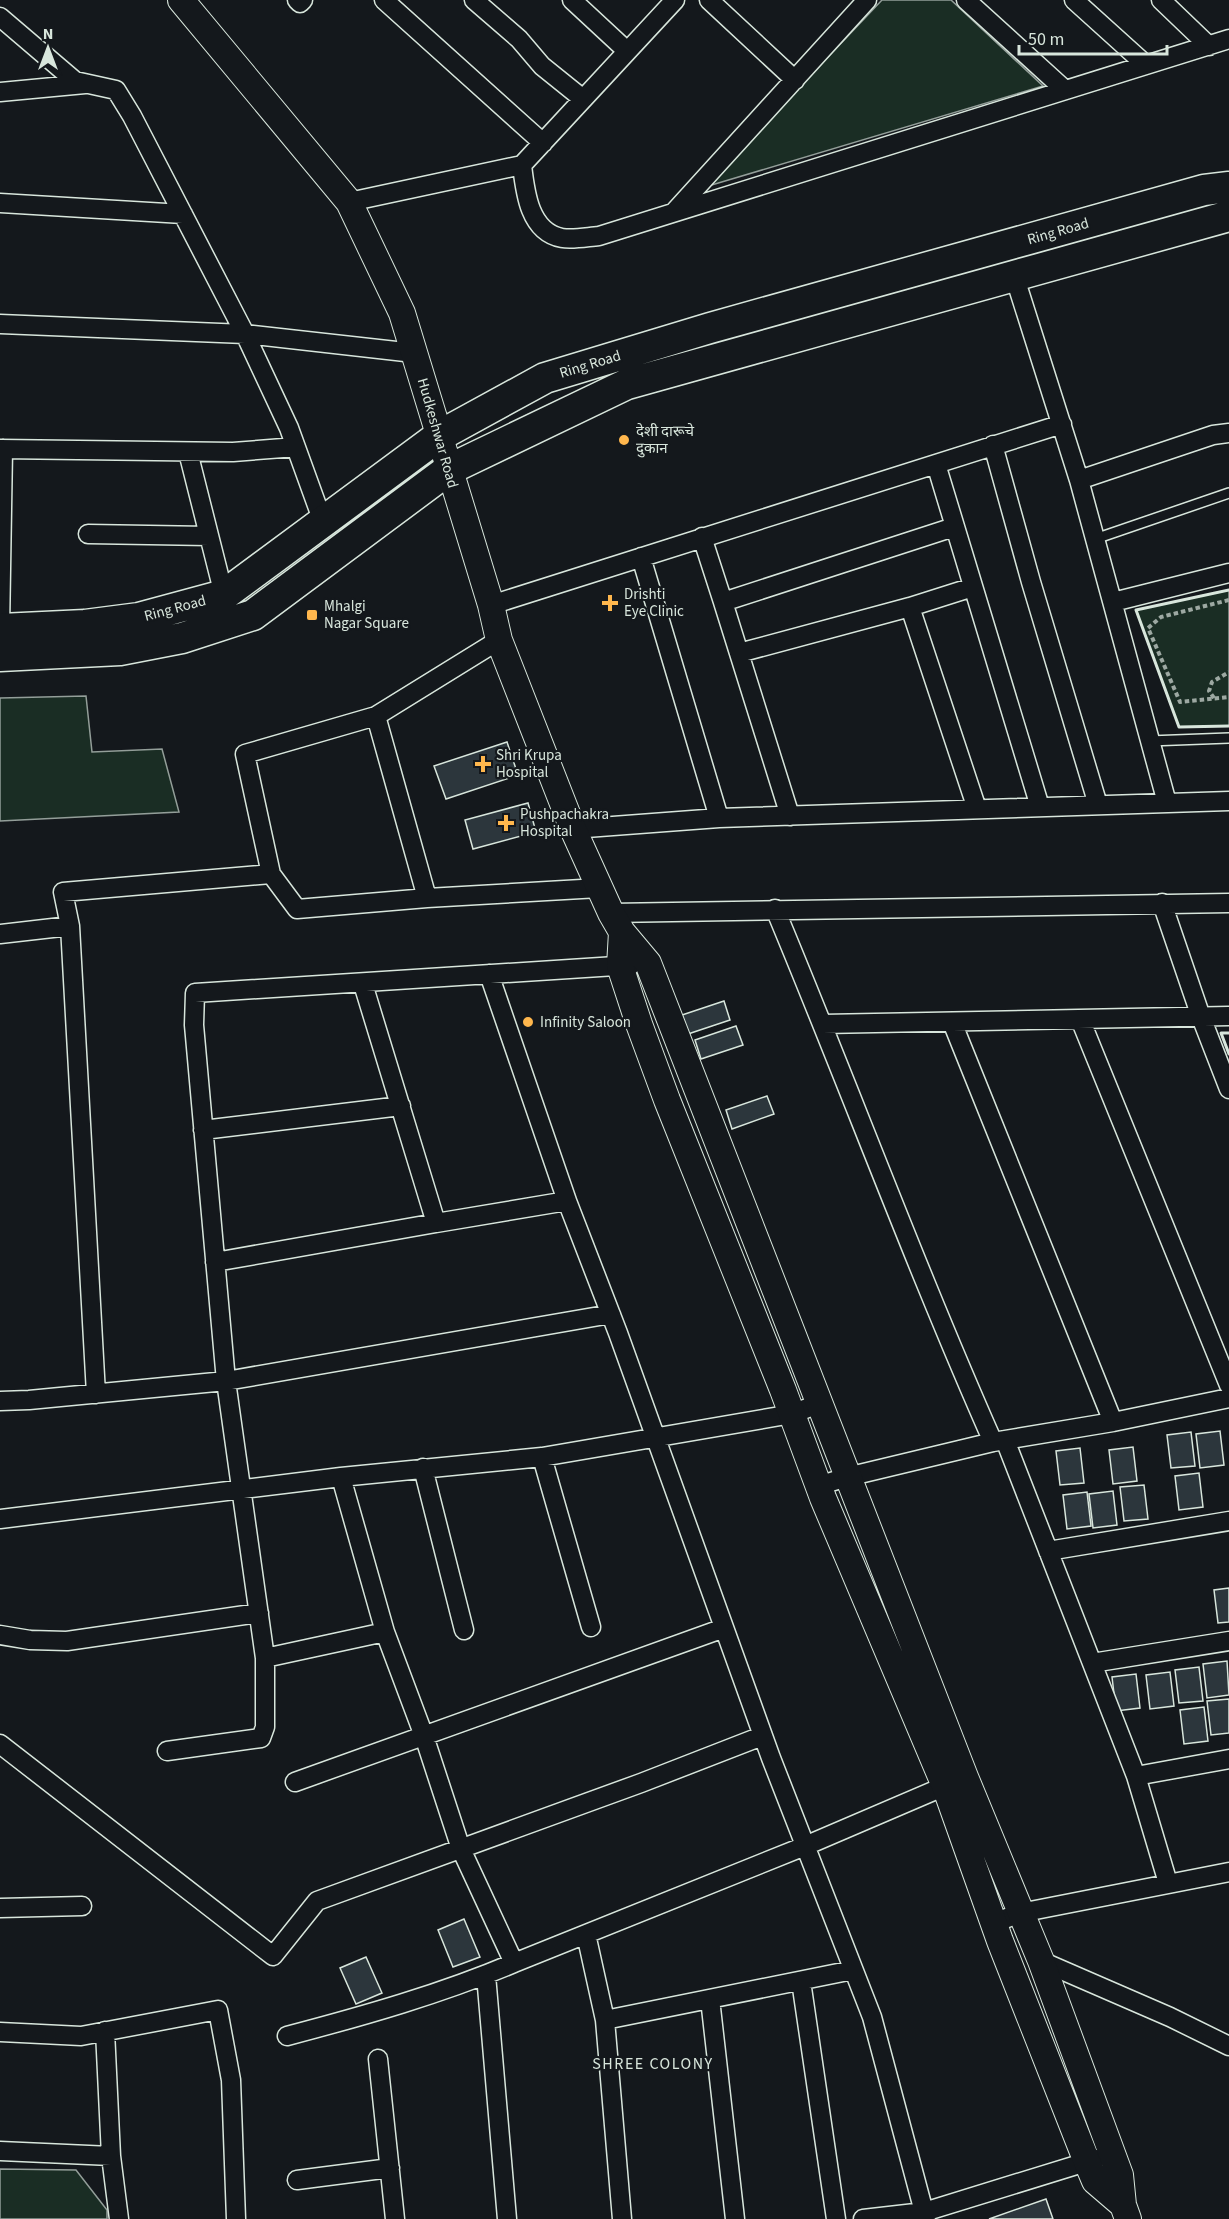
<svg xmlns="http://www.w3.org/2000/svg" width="1229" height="2219" font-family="'Source Sans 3','Noto Sans Devanagari',sans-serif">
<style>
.green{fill:#1a2d24;stroke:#939e99;stroke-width:1.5}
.building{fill:#2c363c;stroke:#d8e6dc;stroke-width:1.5}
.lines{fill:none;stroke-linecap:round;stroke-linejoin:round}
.service-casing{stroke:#d8e6dc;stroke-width:12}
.minor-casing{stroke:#d8e6dc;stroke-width:21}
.secondary-casing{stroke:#d8e6dc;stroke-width:28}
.trunk-casing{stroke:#d8e6dc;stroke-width:33}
.path{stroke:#9da8a2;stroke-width:4;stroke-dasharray:4.5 3;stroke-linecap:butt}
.service{stroke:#14181c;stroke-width:9}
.minor{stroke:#14181c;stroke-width:18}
.secondary{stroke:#14181c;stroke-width:26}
.trunk{stroke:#14181c;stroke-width:30}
.wall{stroke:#d8e6dc;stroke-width:3}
.poi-dot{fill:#ffb74d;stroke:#14181c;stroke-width:2}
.labels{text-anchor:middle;stroke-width:4.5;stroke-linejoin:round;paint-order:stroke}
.street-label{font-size:15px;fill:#d8e6dc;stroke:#14181c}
.poi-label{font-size:15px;fill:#d8e6dc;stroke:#14181c;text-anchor:start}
.neighbourhood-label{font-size:16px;letter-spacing:1.5px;fill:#d8e6dc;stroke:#14181c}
</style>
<rect width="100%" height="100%" fill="#14181c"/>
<!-- green -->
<path class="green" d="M882,0H951L1043,86L705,187Z
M1229,590V726L1179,727L1136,610Z
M86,696L92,752L162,749L179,812L0,821V698Z
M0,2169L76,2170L107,2210V2219H0Z"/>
<!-- building -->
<path class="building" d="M507,742L518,775L446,799L434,766Z
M528,803L536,832L473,849L465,820Z
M724,1001L730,1020L688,1034L682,1015Z
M736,1026L743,1045L701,1059L695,1040Z
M767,1096L774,1114L732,1129L726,1110Z
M1220,1431L1224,1465L1200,1468L1196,1434Z
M1191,1432L1195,1466L1171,1468L1167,1435Z
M1133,1447L1137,1481L1113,1484L1109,1450Z
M1080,1448L1084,1483L1060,1485L1056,1451Z
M1199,1473L1203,1507L1179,1510L1175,1476Z
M1144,1485L1148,1519L1124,1521L1120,1487Z
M1113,1491L1117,1525L1093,1528L1089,1494Z
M1087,1492L1091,1526L1067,1529L1063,1495Z
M1229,1588V1622L1218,1623L1214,1590Z
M1227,1661L1229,1695L1207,1698L1203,1664Z
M1199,1667L1203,1701L1179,1703L1175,1670Z
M1170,1672L1174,1706L1150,1709L1146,1675Z
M1136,1674L1140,1708L1116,1711L1112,1677Z
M1229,1699V1733L1211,1735L1207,1701Z
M1204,1707L1208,1741L1184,1744L1180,1710Z
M464,1919L480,1957L453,1967L438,1930Z
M366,1957L382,1993L356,2004L340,1968Z
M1046,2199L1053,2219H989Z"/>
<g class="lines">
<defs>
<path id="service" d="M1095,539L1229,493
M1149,741L1229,738"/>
<path id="minor" d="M297,0L300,3L303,0
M384,0L543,143
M474,0L519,39L542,66L583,99
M572,0L627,51
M709,0L795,80
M966,0L1065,90
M1074,0L1146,65
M1161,0L1209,46
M0,17L75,81L116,90L132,116L245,334L289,428L323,522
M0,92L85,84
M522,165C525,191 529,232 562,238C573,240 587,237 599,236L1229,39
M349,202L522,165L675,0
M0,203L183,214
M675,211L867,0
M1014,275L1079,480L1167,803
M0,324L245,334L414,353
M993,445L1031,582L1098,805
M0,449L233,452L296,447
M188,452L224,595
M936,464L1040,807
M1079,480L1213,435L1229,433
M88,534L209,536
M702,537L723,602L954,527
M641,557L719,818
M723,602L790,816
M1113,602L1229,573
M491,605L1062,424
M910,607L977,809
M0,629L3,449
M739,653L910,607L973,587
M573,829L719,818L1229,801
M271,874L245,754L376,716
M427,898L376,716L499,640
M1162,903L1201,1017L1229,1089
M775,909C849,1086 915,1266 993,1442
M611,913L1229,903
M70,926L96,1394
M0,934L70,926L63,892L271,874L297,909L427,898L599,888
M489,974L567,1201
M363,984L436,1223L567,1201L618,1333L771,1758L872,2017L924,2212L1096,2159
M1080,1019L1229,1385
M952,1022L1113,1422
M823,1024L1229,1016
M203,1130L401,1106
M215,1262L436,1223
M0,1401L29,1400L226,1381L611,1314
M1005,1440L1136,1776L1168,1883
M542,1457L591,1627
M423,1468L464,1630
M818,1486L847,1477L993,1442L1113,1422L1229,1398
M0,1519L341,1477L542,1457L792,1414L818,1404
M1048,1551L1229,1521
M385,1632L424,1736L461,1849L514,1963L805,1846L945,1786
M0,1635L30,1640L67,1641L259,1613
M265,1658L385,1632L341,1477
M1092,1663L1229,1641
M0,1744L273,1956L317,1901L641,1783L762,1736
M167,1751L261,1738L265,1727V1658L226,1381L194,1025L195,993L631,965
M1136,1776L1229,1759
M295,1782L724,1628
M0,1908L82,1906
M994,1923L1020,1913L1229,1872
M586,1934L605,2020L622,2219
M1041,1961L1170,2017L1229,2046
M486,1975L507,2219
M801,1981L836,2219
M710,1999L735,2219
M605,2020L853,1970
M105,2031L111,2156
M0,2032L81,2036L218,2010L231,2080L236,2219
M287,2036C363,2016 441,1994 514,1963
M378,2059L395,2219
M0,2151L111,2156L119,2219
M297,2180L390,2168
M863,2219L924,2212L926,2219"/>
<path id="secondary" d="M181,0L349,202L402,313L491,605L499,640L573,829L611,913L622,932L648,963L965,1777L1041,1961L1120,2175L1123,2205L1128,2219
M622,932L620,966L639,1024L667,1100L783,1390L823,1498L945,1786L1000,1941L1087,2162L1095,2181L1123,2205"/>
<path id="trunk" d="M0,629L85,625L139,618L224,595L439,436L545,378L710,328L1204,190L1229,187
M0,656L120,650L182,638L253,615L448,470L627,384L1229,216"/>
</defs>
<!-- service casing -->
<use href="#service" class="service-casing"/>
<!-- minor casing -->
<use href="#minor" class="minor-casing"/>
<!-- secondary casing -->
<use href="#secondary" class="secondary-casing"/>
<!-- trunk casing -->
<use href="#trunk" class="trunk-casing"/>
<!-- path -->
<path class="path" d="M1229,600L1161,617L1148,628L1180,702L1229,697
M1214,698L1209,691L1212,682L1229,672"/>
<!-- service -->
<use href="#service" class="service"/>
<!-- minor -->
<use href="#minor" class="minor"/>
<!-- secondary -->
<use href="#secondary" class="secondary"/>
<!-- trunk -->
<use href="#trunk" class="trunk"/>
<!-- wall -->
<path class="wall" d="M1229,590L1136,610L1179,727L1229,726
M1229,1033H1221L1229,1054"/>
</g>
<!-- markers -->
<g class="poi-dot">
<circle cx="624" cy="440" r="6"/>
<path d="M607 594h6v6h6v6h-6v6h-6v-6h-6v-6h6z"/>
<rect x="306" y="609" width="12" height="12" rx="3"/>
<path d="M480 755h6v6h6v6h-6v6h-6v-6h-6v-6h6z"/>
<path d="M503 814h6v6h6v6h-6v6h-6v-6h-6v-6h6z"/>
<circle cx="528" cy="1022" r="6"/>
</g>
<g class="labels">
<!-- street labels -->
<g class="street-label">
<text transform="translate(1058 231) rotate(-16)" y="5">Ring Road</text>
<text transform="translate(590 364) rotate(-17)" y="5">Ring Road</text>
<text transform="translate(438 433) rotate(74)" y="5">Hudkeshwar Road</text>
<text transform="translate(175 608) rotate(-15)" y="5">Ring Road</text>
</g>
<!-- poi labels -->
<g class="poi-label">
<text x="636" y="436">देशी दारूचे<tspan x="636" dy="17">दुकान</tspan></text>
<text x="624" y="599">Drishti<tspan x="624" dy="17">Eye Clinic</tspan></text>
<text x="324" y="611">Mhalgi<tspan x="324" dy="17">Nagar Square</tspan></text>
<text x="496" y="760">Shri Krupa<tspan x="496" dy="17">Hospital</tspan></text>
<text x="520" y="819">Pushpachakra<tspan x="520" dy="17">Hospital</tspan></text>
<text x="540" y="1027">Infinity Saloon</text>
</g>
<!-- neighbourhood labels -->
<g class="neighbourhood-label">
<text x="653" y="2069">SHREE COLONY</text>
</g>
</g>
<!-- north arrow -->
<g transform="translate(48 48)" stroke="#14181c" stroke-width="4.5" paint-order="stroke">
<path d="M0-4.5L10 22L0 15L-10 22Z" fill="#d8e6dc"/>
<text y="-9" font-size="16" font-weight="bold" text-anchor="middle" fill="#d8e6dc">N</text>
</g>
<!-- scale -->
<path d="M1019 45v9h148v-9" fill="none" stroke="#d8e6dc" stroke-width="3"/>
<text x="1028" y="45" font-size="18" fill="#d8e6dc" stroke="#14181c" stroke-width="4.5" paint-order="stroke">50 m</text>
</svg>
